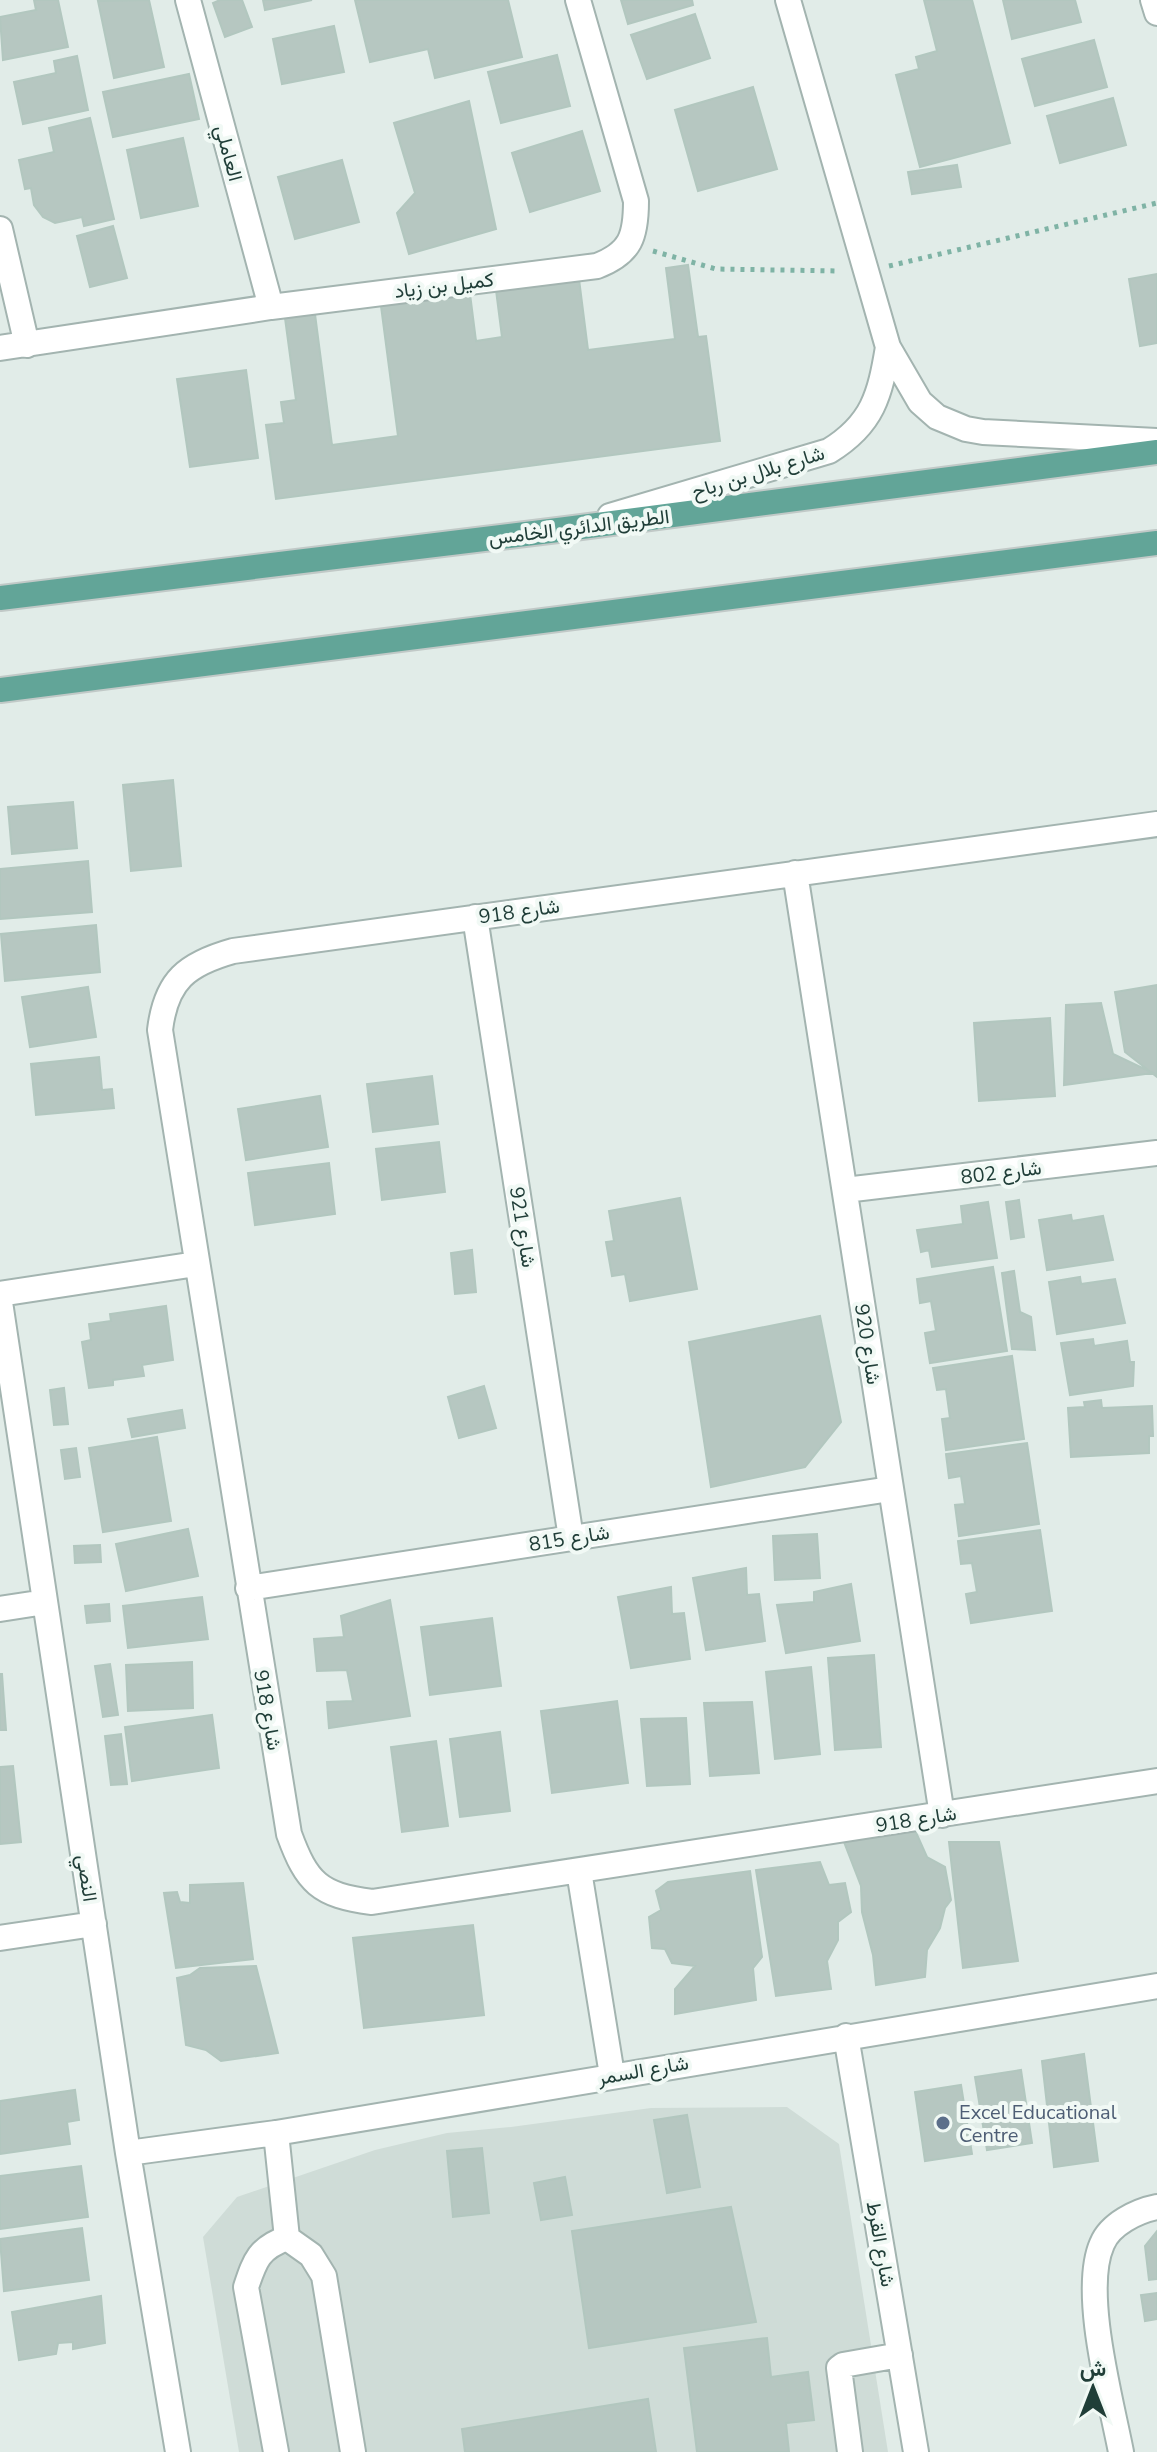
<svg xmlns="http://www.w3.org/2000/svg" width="1157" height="2452" font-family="'Nunito Sans',Vazirmatn,sans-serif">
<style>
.built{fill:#cfdcd7}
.building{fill:#b6c7c1;stroke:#b2c7bf;stroke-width:2}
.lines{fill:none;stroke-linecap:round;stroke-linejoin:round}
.minor-casing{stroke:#a3b4b0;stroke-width:28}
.major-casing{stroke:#c1c9c7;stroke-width:28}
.path{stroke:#7fb3a5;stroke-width:5;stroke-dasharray:4 6;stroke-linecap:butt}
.minor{stroke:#fff;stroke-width:24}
.major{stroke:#62a598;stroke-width:24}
.service-dot{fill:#5c6f8a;stroke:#f1f9f5;stroke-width:3}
.labels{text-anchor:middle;stroke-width:8;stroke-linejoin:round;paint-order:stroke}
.street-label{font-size:20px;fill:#203e38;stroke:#f1f9f5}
.service-label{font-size:20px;fill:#4e5e75;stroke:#f1f9f5;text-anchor:start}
</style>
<rect width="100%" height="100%" fill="#e1ece8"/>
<!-- built -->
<path class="built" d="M787,2107L839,2144L888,2452H239L203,2237L237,2197L375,2150L447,2133L511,2127L651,2108Z"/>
<!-- building -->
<path class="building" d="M34,0H58L68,47L3,60L0,17L36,10Z
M149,0L164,67L114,78L98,1Z
M220,0H242L252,27L225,37L213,3Z
M263,0H312L265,10Z
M355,0H508L522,57L435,78L428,49L370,62Z
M621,0H692L693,5L628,24Z
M924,0H972L1010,143L920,167L896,75L919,69L916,57L937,51Z
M1003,0H1075L1081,22L1012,39Z
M695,14L710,58L647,79L631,35Z
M334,26L344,72L282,84L273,39Z
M1094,40L1107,87L1035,106L1022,59Z
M557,55L570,106L501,123L488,72Z
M77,56L88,110L23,124L14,82L56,73L54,61Z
M189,74L199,119L113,137L103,92Z
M753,87L777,169L698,191L675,110Z
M1113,98L1126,145L1060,163L1047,116Z
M469,101L496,229L409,254L397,213L415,193L394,123Z
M90,118L114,219L84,226L82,217L55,223L43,217L34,205L31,188L25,189L19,160L54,152L49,128Z
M582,131L600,191L530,212L512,153Z
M183,138L198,206L141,218L127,150Z
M342,160L359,222L295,239L278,177Z
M957,165L961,187L912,194L908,172Z
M113,226L127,278L90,287L77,236Z
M688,265L698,337L706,336L720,441L276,499L266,425L284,423L281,402L296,400L285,318L315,314L332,445L398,436L381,306L470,294L476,341L502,337L496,290L579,279L588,350L675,339L666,268Z
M1157,274V343L1140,346L1129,279Z
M246,370L258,458L190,467L177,379Z
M173,780L181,866L131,871L123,785Z
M73,802L77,848L12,854L8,807Z
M88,861L92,912L0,919V869Z
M96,925L100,972L5,981L1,934Z
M1157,985V1077L1125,1052L1115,992Z
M88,987L96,1037L30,1047L22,997Z
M1101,1003L1113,1054L1153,1073L1064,1085L1066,1005Z
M1050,1018L1055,1096L979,1101L974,1023Z
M99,1057L102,1090L112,1089L114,1108L36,1115L31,1064Z
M432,1076L438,1124L373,1132L367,1084Z
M320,1096L328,1147L246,1160L238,1109Z
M439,1142L445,1192L382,1200L376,1149Z
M329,1163L335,1214L255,1225L248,1173Z
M680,1198L697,1289L630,1301L625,1274L612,1276L606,1242L614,1241L609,1211Z
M1019,1200L1024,1237L1011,1239L1006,1202Z
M988,1202L997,1258L932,1267L929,1250L921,1252L917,1230L963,1224L961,1206Z
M1071,1215L1072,1221L1103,1216L1113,1260L1047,1270L1039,1220Z
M472,1250L476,1292L455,1294L451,1253Z
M993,1267L1007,1351L930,1363L925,1333L936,1331L931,1301L920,1303L917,1279Z
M1014,1271L1020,1312L1031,1317L1035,1350L1012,1349L1002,1273Z
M1080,1277L1081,1284L1115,1279L1125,1323L1057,1334L1049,1282Z
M166,1306L173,1360L142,1365L144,1376L113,1380V1385L89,1388L82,1342L91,1340L89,1324L111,1321L110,1314Z
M820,1316L841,1422L805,1467L711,1487L689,1342Z
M1093,1339L1094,1346L1127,1341L1130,1362H1134L1133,1386L1070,1395L1061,1343Z
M1012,1356L1024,1439L946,1450L942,1419L950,1418L946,1389L937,1390L933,1368Z
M484,1386L496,1428L459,1438L448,1397Z
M64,1388L68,1424L54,1425L50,1390Z
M1101,1400L1102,1408L1152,1406L1153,1436H1149V1453L1071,1457L1068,1408L1085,1407L1084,1402Z
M182,1410L185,1428L132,1437L128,1419Z
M157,1437L171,1521L103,1532L89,1448Z
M1027,1443L1039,1524L959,1536L955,1505L965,1504L961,1476L949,1478L946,1454Z
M76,1448L80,1477L65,1479L61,1450Z
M188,1529L198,1576L126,1591L116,1544Z
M1040,1530L1052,1611L971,1623L966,1594L977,1592L972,1563L961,1564L958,1541Z
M817,1534L820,1578L775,1580L773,1536Z
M100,1545L101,1562L75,1563L74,1546Z
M746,1568L747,1595L759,1594L765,1641L706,1650L693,1578Z
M851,1584L860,1641L786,1653L777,1605L814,1602V1592Z
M671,1587L672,1614L684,1613L690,1659L631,1668L618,1597Z
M202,1597L208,1639L128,1648L123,1606Z
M390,1600L410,1716L329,1728L327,1702L353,1701L347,1670L317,1671L314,1639L344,1637L341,1616Z
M109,1604L110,1621L87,1623L85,1606Z
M492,1618L501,1686L430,1695L421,1627Z
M874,1655L881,1747L835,1750L828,1658Z
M192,1662L193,1708L128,1711L126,1665Z
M110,1664L118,1715L103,1717L95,1666Z
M811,1667L820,1754L775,1759L766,1672Z
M0,1674H2L6,1730H0Z
M617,1701L628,1783L552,1793L541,1711Z
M752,1702L759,1773L710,1776L704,1703Z
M212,1715L219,1768L132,1781L125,1727Z
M686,1718L690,1784L647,1786L641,1719Z
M500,1732L510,1811L460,1817L450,1739Z
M121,1734L127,1784L111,1785L105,1736Z
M436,1741L448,1826L402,1832L391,1747Z
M13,1766L21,1842L0,1844V1767Z
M914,1828L927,1857L945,1867L951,1900L945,1908L940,1928L927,1950L925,1977L876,1985L873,1955L862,1912L861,1886L844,1842Z
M949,1842H999L1018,1961L963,1968Z
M820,1862L829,1885L845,1883L851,1912L838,1922V1940L827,1961L831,1989L776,1996L756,1870Z
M750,1871L762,1957L753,1968L756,2000L675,2014V1989L695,1966L672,1963L665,1949L652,1948L649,1917L661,1910L656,1891L668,1882Z
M243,1883L253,1959L176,1968L164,1893L177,1892L180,1902L190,1903V1885Z
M473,1925L484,2015L364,2028L353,1938Z
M256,1966L278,2053L221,2061L206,2050L186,2045L177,1978L190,1975L200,1968Z
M1084,2054L1098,2161L1054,2167L1042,2061Z
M1021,2070L1032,2143L987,2150L975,2077Z
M961,2085L972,2154L925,2161L915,2092Z
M75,2090L79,2120L67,2122L70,2144L0,2154V2101Z
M687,2115L700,2187L667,2193L654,2120Z
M482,2148L489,2213L453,2217L447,2151Z
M81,2166L88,2217L0,2229V2176Z
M565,2177L572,2215L541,2220L534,2183Z
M731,2207L756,2322L589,2348L572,2231Z
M82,2228L89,2280L4,2291L0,2239Z
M1157,2231V2279L1149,2280L1145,2246Z
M1157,2293V2319L1145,2321L1141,2295Z
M101,2296L105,2343L73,2349V2342L58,2343L56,2354L19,2360L12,2312Z
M767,2338L771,2377L808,2372L814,2420L786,2423L789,2452H697L684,2348Z
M648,2399L656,2452H465L462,2429Z"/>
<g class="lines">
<defs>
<path id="minor" d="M188,0L271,307
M788,0L888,347L920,402L937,417L966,429L983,432L1157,441
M1153,0L1157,13
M0,229L27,345
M0,348L271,307L597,266C631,253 636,236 636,201L578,0
M610,516L829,451C873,424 880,395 888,347
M1157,824L233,951C187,964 166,980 160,1030L289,1834C307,1883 319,1895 372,1902L1157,1781
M795,873L942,1815
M475,917L571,1538
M845,1190L1157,1153
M0,1294L196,1264
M0,1302L128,2153L178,2452
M248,1588L890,1489
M0,1609L45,1602
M579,1871L612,2075
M0,1938L94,1924
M846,2036L916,2452
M276,2133L287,2238L311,2255L324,2276L353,2452
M128,2153L276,2133L1157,1986
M276,2452L246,2287C255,2260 259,2248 287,2238
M850,2452L839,2368L843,2365L900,2355
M1121,2452C1111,2400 1081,2291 1102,2244C1110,2224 1137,2211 1157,2207"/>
<path id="major" d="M0,598L566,529L1157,452
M0,690L1157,543"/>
</defs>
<!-- minor casing -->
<use href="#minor" class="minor-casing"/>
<!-- major casing -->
<use href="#major" class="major-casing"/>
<!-- path -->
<path class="path" d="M653,251L716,269L840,271
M889,266L1157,203"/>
<!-- minor -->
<use href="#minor" class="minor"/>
<!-- major -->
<use href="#major" class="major"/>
</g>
<!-- markers -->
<circle class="service-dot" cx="943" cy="2123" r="8"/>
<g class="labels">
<!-- street labels -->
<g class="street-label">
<text transform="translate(229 153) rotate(75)" y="7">العاملي</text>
<text transform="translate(444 285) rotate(-7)" y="7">كميل بن زياد</text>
<text transform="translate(758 472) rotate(-17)" y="7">شارع بلال بن رباح</text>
<text transform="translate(579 527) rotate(-7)" y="7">الطريق الدائري الخامس</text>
<text transform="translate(519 911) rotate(-8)" y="7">شارع 918</text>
<text transform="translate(1001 1172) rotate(-7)" y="7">شارع 802</text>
<text transform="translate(523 1227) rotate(81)" y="7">شارع 921</text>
<text transform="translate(868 1344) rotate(81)" y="7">شارع 920</text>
<text transform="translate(569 1538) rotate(-9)" y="7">شارع 815</text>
<text transform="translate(268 1710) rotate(80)" y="7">شارع 918</text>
<text transform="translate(916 1819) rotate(-9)" y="7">شارع 918</text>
<text transform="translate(87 1878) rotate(81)" y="7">النصي</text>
<text transform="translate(643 2070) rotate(-10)" y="7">شارع السمر</text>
<text transform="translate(881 2244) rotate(80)" y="7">شارع القرط</text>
</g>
<!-- service labels -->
<g class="service-label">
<text x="959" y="2119">Excel Educational<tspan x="959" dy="23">Centre</tspan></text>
</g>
</g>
<!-- north arrow -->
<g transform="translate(1093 2388)" stroke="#f1f9f5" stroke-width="6" paint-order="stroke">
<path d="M0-6L14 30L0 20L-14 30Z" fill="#203e38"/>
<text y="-12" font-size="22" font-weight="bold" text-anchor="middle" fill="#203e38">ش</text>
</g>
</svg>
